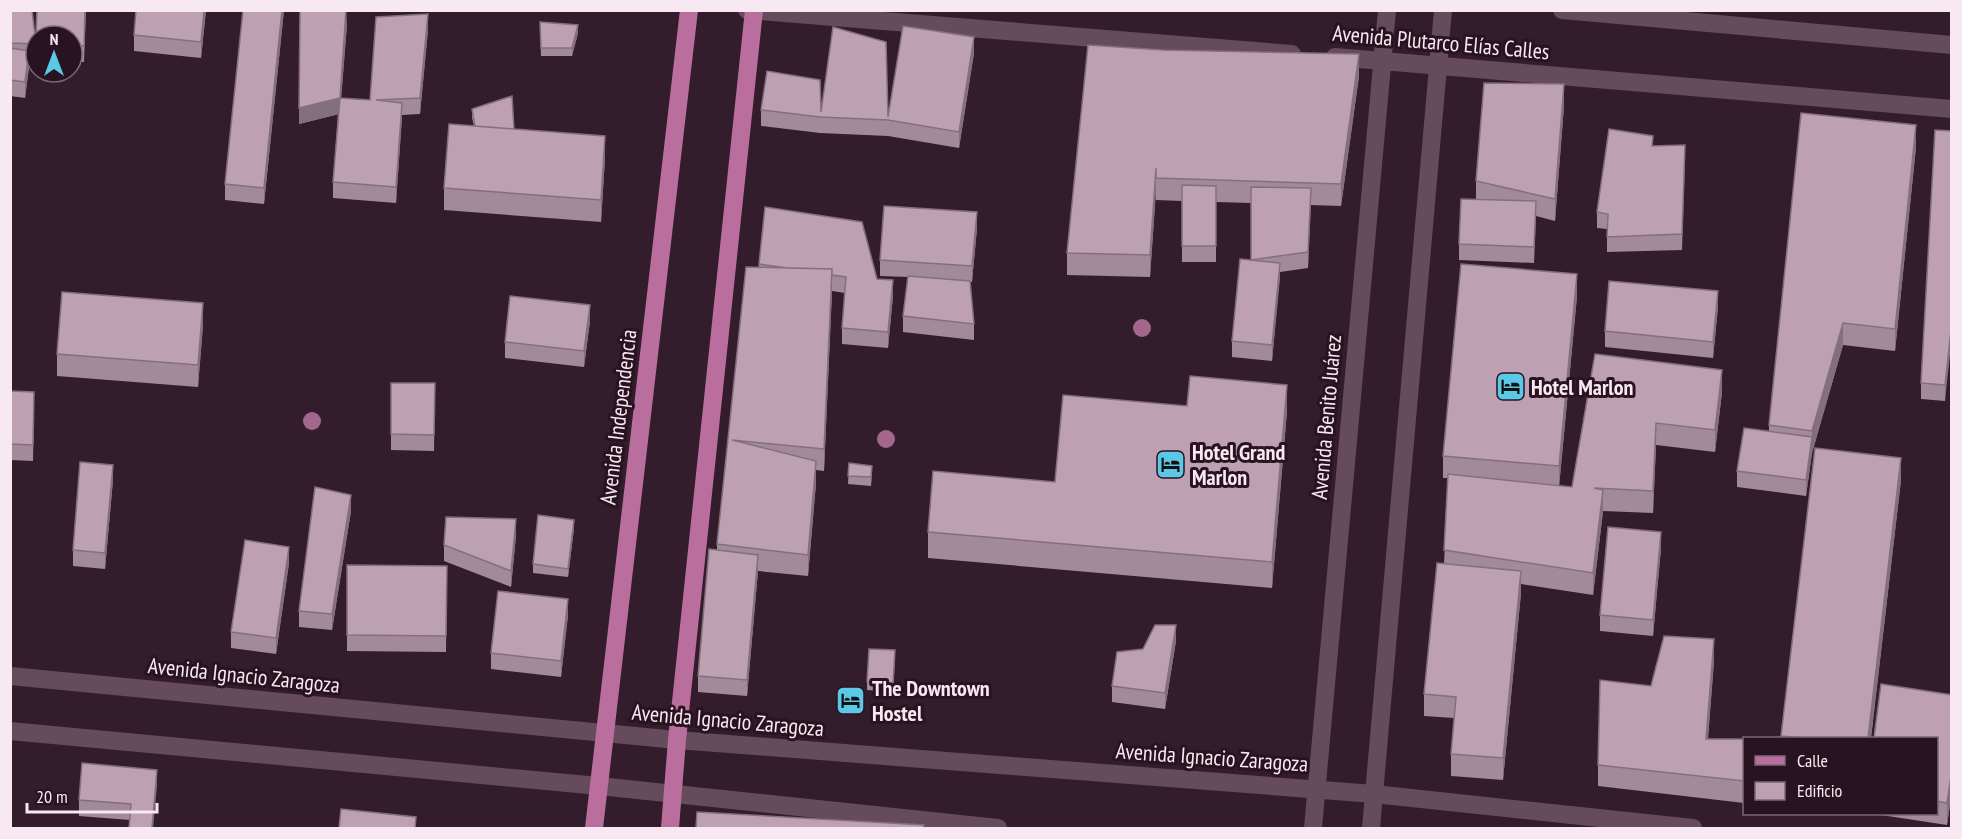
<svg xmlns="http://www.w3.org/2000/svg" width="1962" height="839" font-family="'PT Sans Narrow',sans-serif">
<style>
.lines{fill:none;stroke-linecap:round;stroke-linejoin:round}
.minor{stroke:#654b5b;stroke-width:18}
.major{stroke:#b96e9e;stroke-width:18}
.tree{fill:#a3678d}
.wall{fill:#a38a98}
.shaded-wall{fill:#84707c}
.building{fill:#bda0b1;stroke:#84707c;stroke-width:1.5}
.labels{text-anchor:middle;stroke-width:6;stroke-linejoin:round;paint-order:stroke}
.street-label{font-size:22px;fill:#f8e8f1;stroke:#291321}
.poi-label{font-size:22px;font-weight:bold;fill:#f8e8f1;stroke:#291321;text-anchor:start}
</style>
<rect width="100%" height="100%" fill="#331c2b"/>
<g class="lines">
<!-- minor -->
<path class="minor" d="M747,10L1292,54
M1562,10L1952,45
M1335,57L1952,109
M10,676L677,740L1374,794L1693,828
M10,731L599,786L998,828
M1313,828L1387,10
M1371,828L1443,10"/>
<!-- major -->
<path class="major" d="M594,828L689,10
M670,828L677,740L754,10"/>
</g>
<!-- trees -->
<g class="tree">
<circle cx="1142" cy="328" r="9"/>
<circle cx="312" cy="421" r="9"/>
<circle cx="886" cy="439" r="9"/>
</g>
<!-- wall -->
<path class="wall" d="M10,10L36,38V60L29,59V67L25,98L10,96Z
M86,10L84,62L72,61V36Z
M206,10L201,58L134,51V35Z
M243,10H284L264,204L225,200V184Z
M347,24L341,98L370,100L428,30L420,114L402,115L396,203L333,198V182L338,114L299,124Z
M540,30L578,33L572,56H541Z
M1088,45L1359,76L1341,206L1310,205L1308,268L1280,272L1272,361L1232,357V341L1251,260V203L1216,202V262H1182V201L1156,200V190L1150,277L1067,275V253Z
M974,53L959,148L888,136L820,133L761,126V110L821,112L888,117Z
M1564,106L1555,221L1536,216L1534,263L1459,260V244L1476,199V181Z
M472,109L514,129L605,158L601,222L444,210V188L474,126L472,118Z
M1952,131L1945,401L1921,399V383Z
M1653,146L1685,161L1682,250L1607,252V229L1597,228V212Z
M1916,147L1895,351L1843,345L1812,453L1806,496L1737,487V471L1769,431V425Z
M977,228L972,282H970L974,324V340L903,332V316L908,277L880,276V260Z
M759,264L877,279L893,296L888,348L842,344V328L845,293L832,291L824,471L816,470V483L808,576L758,571L747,696L698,692V676L717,550V544Z
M1577,296L1559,486L1572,487L1595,354L1722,392L1715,452L1656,445L1653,513L1603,511L1593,595L1521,584V593L1503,780L1451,776V754L1454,718L1424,716V694L1444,564L1448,478H1443V456Z
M1718,307L1713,358L1605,347V331Z
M590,321L584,367L505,358V342Z
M203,325L198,387L57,376V354Z
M391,383H435L434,451L391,450Z
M10,391L34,408L33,461L10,460Z
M1187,406L1287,411L1272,588L928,558V532L1055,482Z
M849,463L872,474L871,486L848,484Z
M113,480L105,569L73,566V550Z
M1901,480L1871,738H1781V736Z
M351,511L332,630L299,627V611Z
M574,528L568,577L533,573V564Z
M516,535L511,587L444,561V545Z
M1661,548L1653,636L1600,631V615Z
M289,563L276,654L231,648V632Z
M347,565L447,566L446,652L347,651Z
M568,615L561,677L491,669V653Z
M1176,641L1165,709L1112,702V686L1143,649Z
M895,659L893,692L867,690V682Z
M1714,661L1708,739H1744V803L1598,786V765L1651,686Z
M1952,695V791L1947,825L1868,813H1936V738Z
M157,786L130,820L79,816V800Z"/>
<!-- shaded-wall -->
<path class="shaded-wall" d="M204,10H206L201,58V42Z
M282,10H284L264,204V188Z
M346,10L347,24L340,114V98Z
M428,14V30L420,114V98Z
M578,25V33L572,56V48Z
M974,37V53L959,148V132Z
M29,51V67L25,98V82Z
M1359,54V76L1341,206V184Z
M1564,84V106L1555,221V199Z
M340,98V114L299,124V108Z
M402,103V119L396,203V187Z
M1916,125V147L1895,351V329Z
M605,136V158L601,222V200Z
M1156,168V190L1150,277V255Z
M1311,188V204L1308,268V252Z
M977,212V228L972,282V266Z
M1280,263V279L1272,361V345Z
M832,269V291L824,471V449Z
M1577,274V296L1559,488V466Z
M893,280V296L888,348V332Z
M1718,291V307L1713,358V342Z
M203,303V325L198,387V365Z
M590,305V321L584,367V351Z
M1952,321V337L1945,401V385Z
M1843,323V345L1812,453L1806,496V480L1812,437V431Z
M1722,370V392L1715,452V430Z
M1287,385V411L1272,588V562Z
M1656,423V445L1653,513V491Z
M1901,458V480L1871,738H1868Z
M816,461V483L808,576V555Z
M113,465V480L105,569V553Z
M1603,490V512L1593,595V573Z
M351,495V511L332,630V614Z
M516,519V535L511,587V571Z
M574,520V528L568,577V569Z
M1661,532V548L1653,636V620Z
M289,547V563L276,654V638Z
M758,555V571L747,696V680Z
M1521,571V593L1503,780V758Z
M568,599V615L561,677V661Z
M1176,625V641L1165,709V693Z
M1714,639V661L1706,761V739Z
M1952,769V791L1947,825V803Z
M157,770V786L153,828H152Z"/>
<!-- building -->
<path class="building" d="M10,10H32L36,44L10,43Z
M37,10H85L84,46L72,45V36H36Z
M136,10H204L201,42L134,35Z
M243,10H282L264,188L225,184Z
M300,10H346L340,98L370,100L376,17L428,14L420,98L376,100L402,103L396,187L333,182L340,98L299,108Z
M540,22L578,25L572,48H541Z
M903,26L974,37L959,132L888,120L820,117L761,110L767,71L820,80L821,112L833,27L886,42L888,117Z
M1088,45L1163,50L1359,54L1341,184L1156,178V168L1150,255L1067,253Z
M10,48L29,51L25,82L10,80Z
M1484,83L1564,84L1555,199L1476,181Z
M512,96L514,129L475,126L472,109Z
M1801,113L1916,125L1895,329L1843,323L1812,431L1769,425Z
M449,124L605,136L601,200L444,188Z
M1609,129L1653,136L1652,146L1685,145L1682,234L1607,237L1608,214L1597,212Z
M1935,130L1952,131V321L1945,385L1921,383Z
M1182,185L1216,186V246H1182Z
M1251,187L1311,188L1308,252L1251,260Z
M1461,199L1536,201L1534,247L1459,244Z
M884,206L977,212L972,266L880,260Z
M765,207L862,222L877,279L893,280L888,332L842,328L846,277L832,275V269L787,268L759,264Z
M1240,259L1280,263L1272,345L1232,341Z
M1461,264L1577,274L1559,466L1443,456Z
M746,267L832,269L824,449L732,440L816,461L808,555L717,544Z
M908,276L970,281L974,324L903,316Z
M1609,281L1718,291L1713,342L1605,331Z
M62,292L203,303L198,365L57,354Z
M510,296L590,305L584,351L505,342Z
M1595,354L1722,370L1715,430L1656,423L1653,491L1594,488L1603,490L1593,573L1444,550L1448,474L1572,487Z
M1190,376L1287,385L1272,562L928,532L933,471L1055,482L1063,395L1187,406Z
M391,383H435L434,435L391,434Z
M10,391L34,392L33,445L10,444Z
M1744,428L1812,437L1806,480L1737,471Z
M1815,448L1901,458L1868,738H1805L1781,736Z
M80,462L113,465L105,553L73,550Z
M849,463L872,466L871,477L848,476Z
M315,487L351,495L332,614L299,611Z
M538,515L574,520L568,569L533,564Z
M446,517L516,519L511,571L444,545Z
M1608,527L1661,532L1653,620L1600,615Z
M245,540L289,547L276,638L231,632Z
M709,549L758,555L747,680L698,676Z
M1437,563L1521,571L1503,758L1451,754L1456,697L1424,694Z
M347,565L447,566L446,636L347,635Z
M498,591L568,599L561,661L491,653Z
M1155,625H1176L1165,693L1112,686L1117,652L1143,649Z
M1664,636L1714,639L1706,739H1744V781L1598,765L1600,680L1651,686Z
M869,649L895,650L893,683L867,682Z
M1881,684L1952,695V769L1947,803L1936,801V738H1874Z
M82,763L157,770L152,828H129L131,804L79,800Z
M341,809L416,817L415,828H339Z
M697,812L924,825L923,828H696Z"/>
<!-- icons -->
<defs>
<symbol id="hotel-square" viewBox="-11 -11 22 22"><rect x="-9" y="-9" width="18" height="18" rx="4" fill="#5bc8e7" stroke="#291321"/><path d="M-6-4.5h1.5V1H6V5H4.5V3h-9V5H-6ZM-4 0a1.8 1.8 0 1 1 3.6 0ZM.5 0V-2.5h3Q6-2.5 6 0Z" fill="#111"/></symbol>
</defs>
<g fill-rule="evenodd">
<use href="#hotel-square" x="1494" y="370" width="33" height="33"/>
<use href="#hotel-square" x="1154" y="448" width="33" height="33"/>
<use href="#hotel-square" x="834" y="684" width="33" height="33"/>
</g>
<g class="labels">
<!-- street labels -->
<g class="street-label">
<text transform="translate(1441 42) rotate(5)" y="8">Avenida Plutarco Elías Calles</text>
<text transform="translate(618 417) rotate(-83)" y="8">Avenida Independencia</text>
<text transform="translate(1326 417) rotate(-85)" y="8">Avenida Benito Juárez</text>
<text transform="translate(244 675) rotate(6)" y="8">Avenida Ignacio Zaragoza</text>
<text transform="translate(728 720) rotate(5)" y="8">Avenida Ignacio Zaragoza</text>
<text transform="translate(1212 757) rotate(4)" y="8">Avenida Ignacio Zaragoza</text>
</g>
<!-- poi labels -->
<g class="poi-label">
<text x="1531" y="395">Hotel Marlon</text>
<text x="1192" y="460">Hotel Grand<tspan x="1192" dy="25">Marlon</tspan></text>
<text x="872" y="696">The Downtown<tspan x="872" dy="25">Hostel</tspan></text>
</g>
</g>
<!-- border -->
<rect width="1962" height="839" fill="none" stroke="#f8e8f1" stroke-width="24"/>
<!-- legend -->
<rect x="1743" y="737" width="195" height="78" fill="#291321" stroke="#7c6874" stroke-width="1.5"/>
<rect x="1755" y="756" width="30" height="9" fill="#b96e9e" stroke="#7c6874" stroke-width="1.5"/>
<text x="1797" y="767" font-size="18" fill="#f8e8f1">Calle</text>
<rect x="1755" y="782" width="30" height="18" fill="#bda0b1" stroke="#7c6874" stroke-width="1.5"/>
<text x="1797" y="797" font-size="18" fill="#f8e8f1">Edificio</text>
<!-- north arrow -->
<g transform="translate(54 54)"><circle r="28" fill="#291321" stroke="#7c6874" stroke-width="1.5"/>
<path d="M0-4.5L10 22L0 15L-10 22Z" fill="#5bc8e7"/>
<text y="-9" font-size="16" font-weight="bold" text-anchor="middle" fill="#f8e8f1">N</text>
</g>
<!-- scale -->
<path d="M27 803v9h130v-9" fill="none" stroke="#f8e8f1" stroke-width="3"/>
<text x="36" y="803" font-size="18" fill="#f8e8f1" stroke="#291321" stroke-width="4.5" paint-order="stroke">20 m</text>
</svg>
